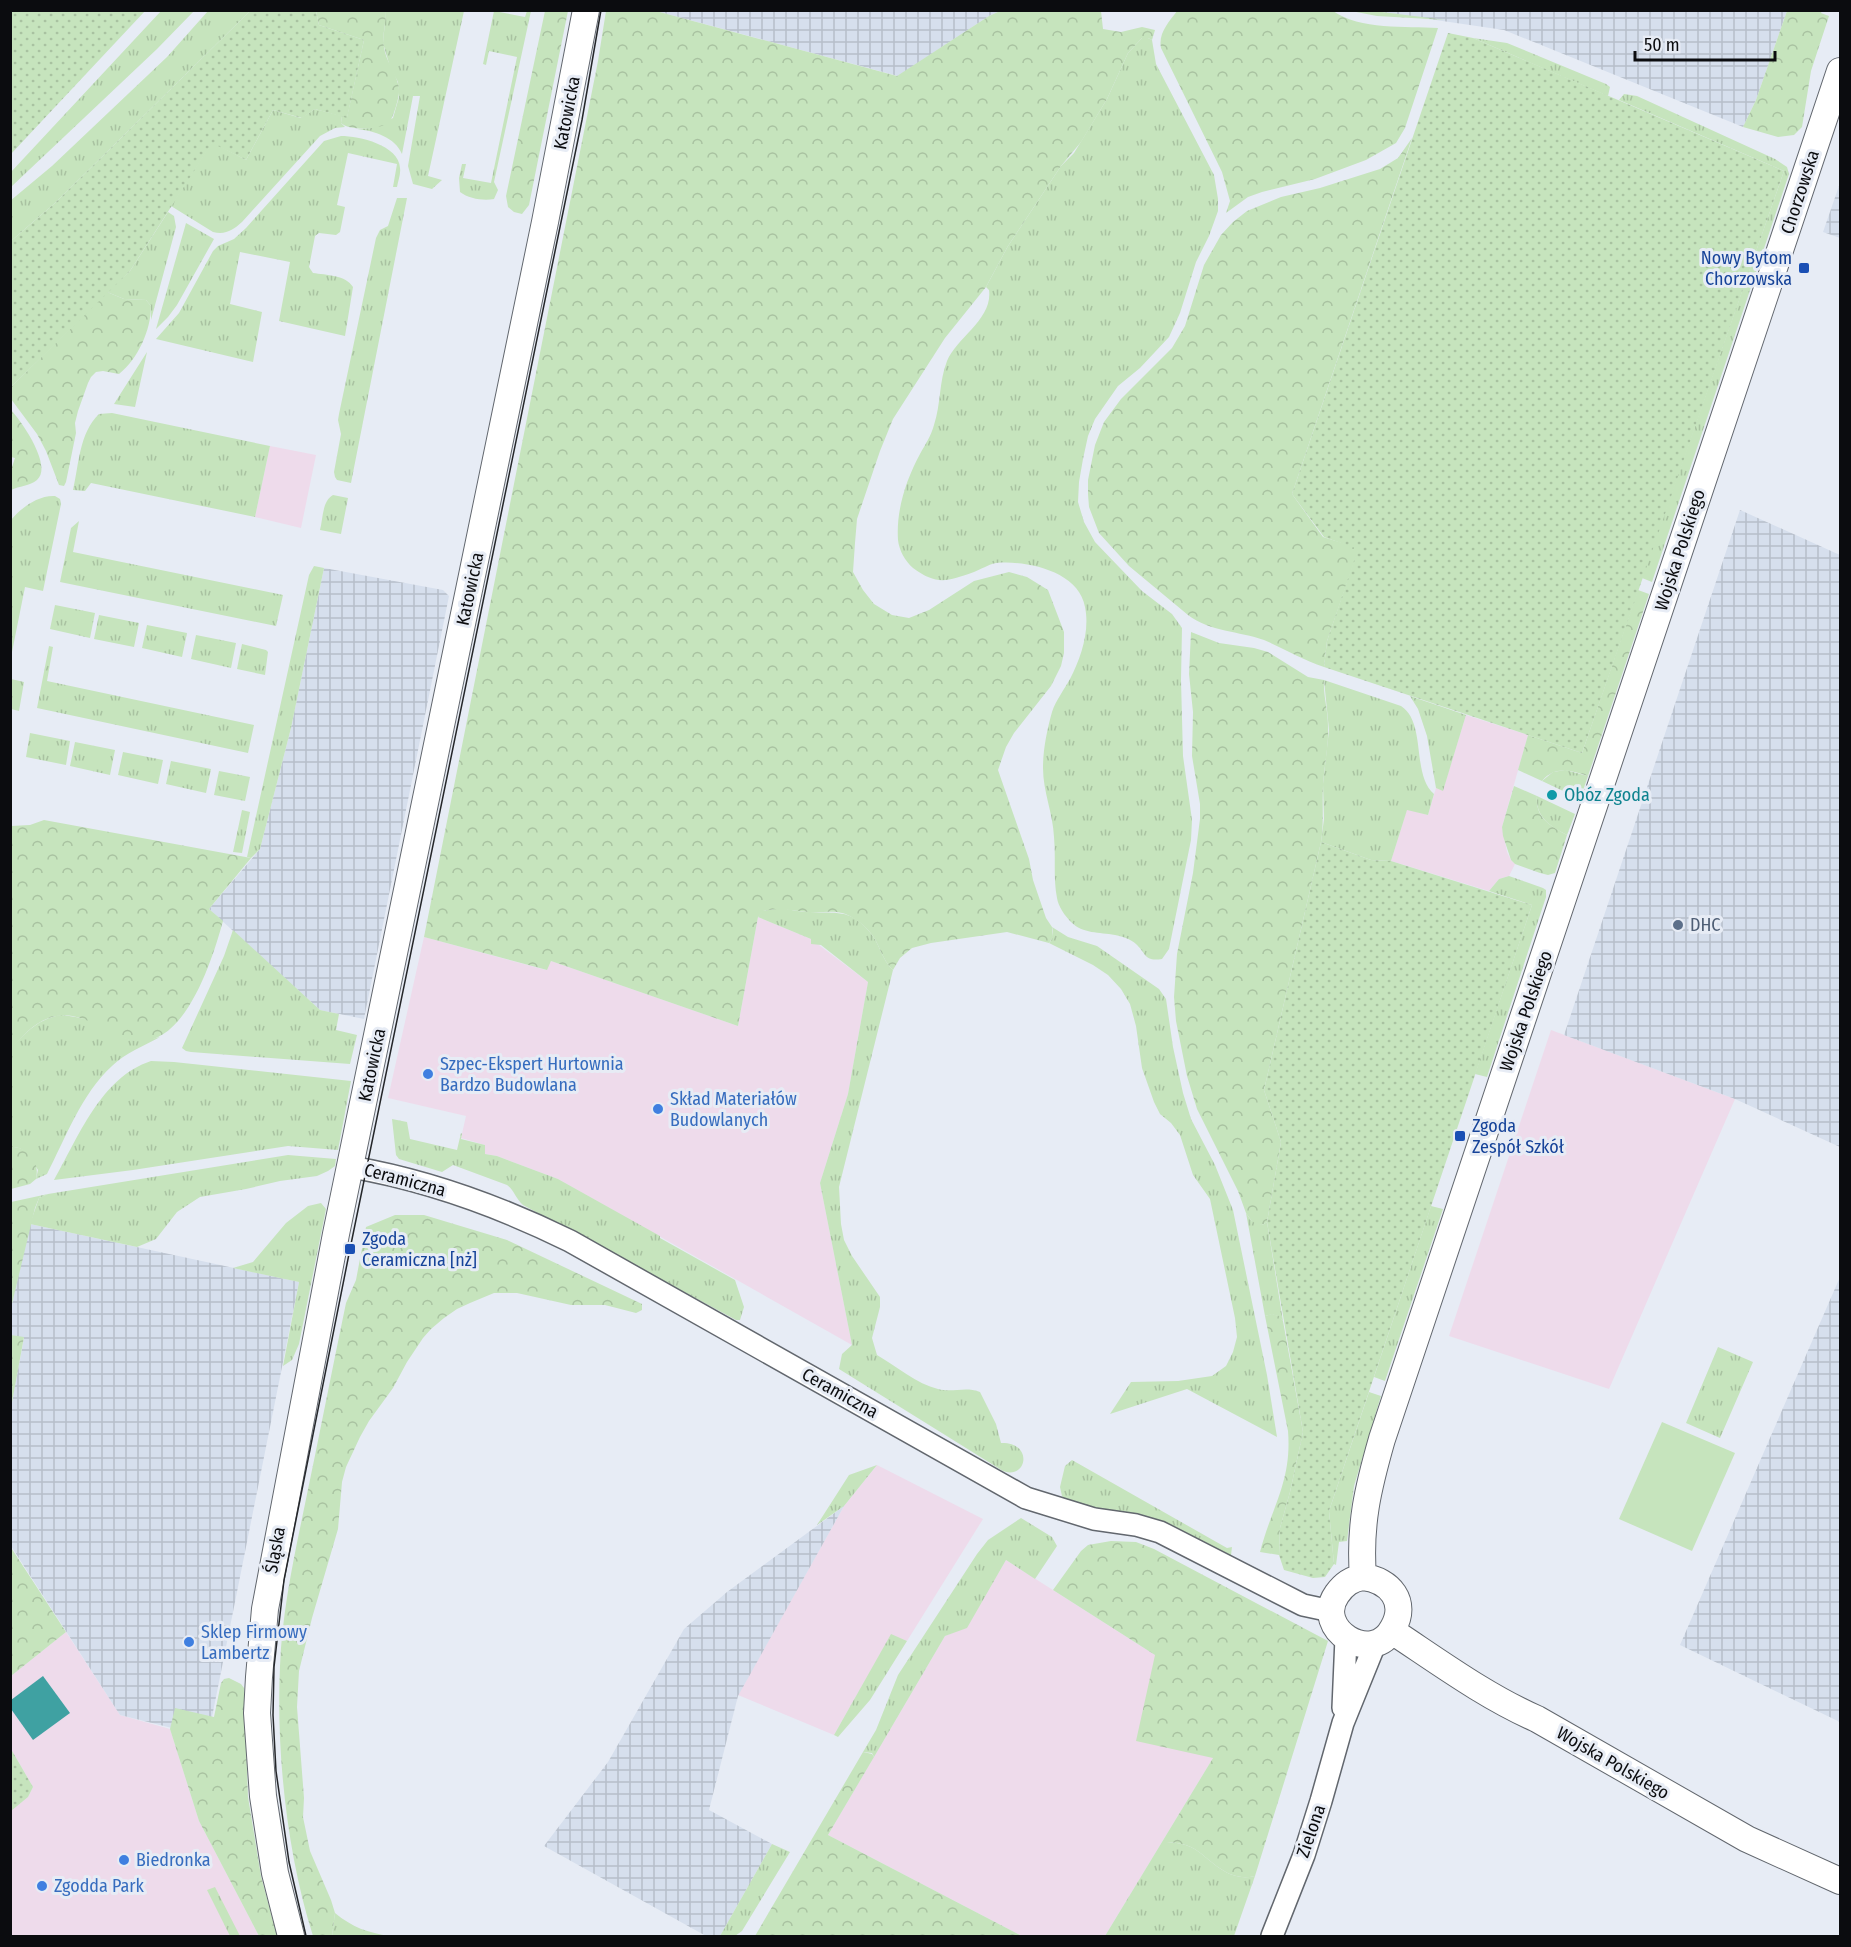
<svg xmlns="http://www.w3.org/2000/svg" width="1851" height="1947" font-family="'Fira Sans Condensed',sans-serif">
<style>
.commercial{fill:#eedbeb}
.industrial{fill:url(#industrial-grid)}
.grass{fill:url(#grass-tufts)}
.forest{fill:url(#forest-crowns)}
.garden{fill:url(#garden-dots)}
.pitch{fill:#c6e4bd}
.water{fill:#3fa1a2}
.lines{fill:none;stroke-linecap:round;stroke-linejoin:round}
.minor-casing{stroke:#62676e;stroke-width:24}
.tertiary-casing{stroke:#62676e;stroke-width:28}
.minor{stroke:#fff;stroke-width:21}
.tertiary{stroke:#fff;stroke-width:26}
.tram{stroke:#242629;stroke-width:1.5}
.transit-dot{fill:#1a4fb4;stroke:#e7ecf5;stroke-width:2}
.culture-dot{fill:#0f9aa8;stroke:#e7ecf5;stroke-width:2}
.service-dot{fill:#5c6f8a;stroke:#e7ecf5;stroke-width:2}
.shop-dot{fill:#3f7fe0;stroke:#e7ecf5;stroke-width:2}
.labels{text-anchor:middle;stroke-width:6;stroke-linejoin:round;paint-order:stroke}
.street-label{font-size:18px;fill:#0b0c0f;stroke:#e7ecf5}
.transit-label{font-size:18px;fill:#164399;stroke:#e7ecf5;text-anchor:start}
.culture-label{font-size:18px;fill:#0d838f;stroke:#e7ecf5;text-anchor:start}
.service-label{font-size:18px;fill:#4e5e75;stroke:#e7ecf5;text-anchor:start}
.shop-label{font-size:18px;fill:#366cbe;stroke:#e7ecf5;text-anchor:start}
</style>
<defs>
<pattern id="industrial-grid" width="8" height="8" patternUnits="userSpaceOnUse" patternTransform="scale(1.5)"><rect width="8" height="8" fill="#d6dfed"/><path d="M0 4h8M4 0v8" fill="none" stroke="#b6beca"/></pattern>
<pattern id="grass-tufts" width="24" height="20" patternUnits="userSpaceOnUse" patternTransform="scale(1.5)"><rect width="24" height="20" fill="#c6e4bd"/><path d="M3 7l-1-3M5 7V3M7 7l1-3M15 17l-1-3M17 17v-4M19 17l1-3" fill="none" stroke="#a9c2a1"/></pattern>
<pattern id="forest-crowns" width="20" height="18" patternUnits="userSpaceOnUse" patternTransform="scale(1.5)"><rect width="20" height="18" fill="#c6e4bd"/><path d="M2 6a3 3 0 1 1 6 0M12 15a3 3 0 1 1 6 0" fill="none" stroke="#a9c2a1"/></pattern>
<pattern id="garden-dots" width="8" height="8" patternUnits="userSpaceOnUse" patternTransform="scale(1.5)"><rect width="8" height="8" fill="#c6e4bd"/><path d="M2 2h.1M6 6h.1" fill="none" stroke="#a9c2a1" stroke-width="1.8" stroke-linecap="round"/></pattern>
</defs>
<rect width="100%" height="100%" fill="#e7ecf5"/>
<!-- commercial -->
<path class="commercial" d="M270,446L316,455L301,528L255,517Z
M1466,715L1528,735L1502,827L1507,852L1511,860L1515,864L1509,876L1499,879L1489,891L1391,861L1407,809L1428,815L1436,788L1443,790Z
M758,917L811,939L868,982L848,1094L820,1183L852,1345L558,1179L497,1156L485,1154V1145L461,1138L466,1116L388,1098L424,937L546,970L551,961L738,1026Z
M1551,1030L1735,1099L1609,1389L1449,1336Z
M877,1465L983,1519L907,1641L891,1635L834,1735L738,1695L844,1506Z
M1006,1560L1155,1655L1213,1758L1105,1936H1022L828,1835L945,1636L967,1627Z
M66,1632L120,1715L170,1729L199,1821L259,1936H11L10,1811L28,1797L33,1787L11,1749V1676Z"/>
<!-- industrial -->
<path class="industrial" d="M656,11H1000L989,16L898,76Z
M1374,11H1787L1756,100L1743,127L1504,30Z
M1840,183V238L1823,232Z
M1740,510L1840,555V1147L1735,1099L1564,1035Z
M324,568L443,590L449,596L364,1019L320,1010L209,909L260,849L291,728Z
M30,1224L299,1282L208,1737L120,1715L11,1546V1408L24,1338L11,1335V1308Z
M1840,1277V1722L1680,1645Z
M844,1506L738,1696L709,1810L772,1844L720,1936H706L544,1846L608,1762L684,1629L727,1592Z"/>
<!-- grass -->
<path class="grass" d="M161,11H194L157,49L11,187V172Z
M208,11H250L55,203L11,241L10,201L52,166L167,57Z
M386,11H464L428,176L442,180L432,189L413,184L408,166L420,96H413L402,154C395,137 374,131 357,129L371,128L393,118L399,97L398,82L390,67L383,43Z
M494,11L525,17L527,11H531L494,182L498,190L494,199C484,201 469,199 460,192L459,178L462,164H466L463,178L491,183L517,57L489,51L486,65L483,64Z
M1142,38H1148L1152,40L1156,64L1214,175L1218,199V211L1209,236L1196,262L1180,313L1169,337L1140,368L1118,386L1095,419L1088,436L1083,459L1079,482L1078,502L1084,522L1095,542L1142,591L1172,614L1182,628L1181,680L1183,756L1192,820L1191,840L1169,949L1162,959C1144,962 1146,953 1136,944C1131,939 1121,936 1115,935C1099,932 1083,934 1071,922C1065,916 1058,906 1057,898C1053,878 1056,857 1054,837C1053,813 1043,792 1043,768C1043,749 1047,730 1052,712C1056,700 1064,690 1070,679C1081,658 1090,631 1085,607C1079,571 1026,560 996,563C987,565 982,569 974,572C948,581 937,586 913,568C905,561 899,550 898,540C896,510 906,480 920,454C925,445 931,436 934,425C941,404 939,381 947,361C957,337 993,319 989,290L986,287L1008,246L1061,166L1074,153L1107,99L1128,53Z
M1473,38L1507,43L1606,84L1610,87L1608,96Z
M1624,94L1637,96L1775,159L1787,167L1789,174L1652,582L1642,578L1784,171L1619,100Z
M315,109L342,116L341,123L345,127L335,128L320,136L242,222C233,230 226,235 213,232L171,206L212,142L246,160L273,110L301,118Z
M341,136C359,136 399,145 400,168C401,174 398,181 397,187H393L397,164L348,153L337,205L345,207L340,232L336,235L319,233L315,236L309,267L313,273C326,275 346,275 353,287L345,336L279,321L290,262L240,252L230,304L262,312L253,362L156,339L179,313L213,251L218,246L234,239L246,228L324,141Z
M397,198H407L351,483L337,480L335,477L334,472L341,434L338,420L339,414L376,238L380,230L388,226Z
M168,212L174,216L176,227L151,320V306L146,300L124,299L107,292L130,271Z
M186,223L214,239L177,305L168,317L156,329Z
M147,352L135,407L114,404Z
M112,413L270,446L255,517L91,483L85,491L73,490C79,465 79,433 99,414Z
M333,495L348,498L341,534L320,530C323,519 322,501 333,495Z
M55,496L60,499L61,504L43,591L25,587L11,657V520C21,508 38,495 55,496Z
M79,521L73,552L283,595L276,626L60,582L71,528Z
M314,566L324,568L291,728L260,849L251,858L247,857L309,575Z
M55,605L95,613L90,638L50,629Z
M99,615L139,623L134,647L94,639Z
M147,625L187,633L182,657L142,648Z
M196,635L236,643L231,668L191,659Z
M242,644L266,650L268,652L265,675L237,669Z
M49,646L53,647L47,681L254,725L248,753L37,708Z
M11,679L24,682L19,711L11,709Z
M1324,680L1401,706C1427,723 1411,774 1434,794L1428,815L1407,810L1391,861L1371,860L1321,842L1324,819L1323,784L1329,730Z
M1410,696L1466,715L1443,791L1436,788L1427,736L1418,709Z
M30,733L70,741L66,765L26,757Z
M75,742L115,750L110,775L70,766Z
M123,752L163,760L158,784L118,775Z
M171,761L211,769L206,793L166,784Z
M1565,770L1588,776L1580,799L1542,781L1553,772Z
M219,771L250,777L245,801L214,795Z
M1537,796L1575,814L1567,835C1551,827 1535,817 1537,796Z
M242,810L250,812L242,853L233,852Z
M1509,876L1543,888L1546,890V897L1487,1077L1475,1074L1532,905L1489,891L1499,879Z
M782,908C791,910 800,912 810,912C836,914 849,908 869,931C880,943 881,959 893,970L839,1187L841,1224L844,1240L852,1256L880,1297V1307L872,1338L877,1355C896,1366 917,1384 938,1389C953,1393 965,1386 980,1392L996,1424L1001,1443C1034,1442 1027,1480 1003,1471L839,1369L842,1354L852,1345L820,1183L848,1094L868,982L821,945L811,944V939L758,917L762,911Z
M1052,927L1068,937L1097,946L1159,989L1166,999L1173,1047L1183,1093L1191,1119L1215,1165L1233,1210L1267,1375L1277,1437L1187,1389L1110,1414L1131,1382L1178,1381L1212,1376L1226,1366L1233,1352L1237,1337L1235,1318L1210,1199L1193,1175L1180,1135L1171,1123L1160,1114L1154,1102L1142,1068L1136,1026L1130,1004L1121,989L1108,975L1093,965L1049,943C1053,939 1054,933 1052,927Z
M233,930L320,1010L339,1014L336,1030L357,1035L350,1064L191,1052L186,1051L182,1048L224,956Z
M61,1015C72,1016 83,1018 93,1022C121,1034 126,1047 160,1037C144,1046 125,1053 112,1066C82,1093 65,1139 47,1174L36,1179L38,1170C30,1157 27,1147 11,1147L10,1049C26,1033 37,1019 61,1015Z
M151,1061L174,1062L351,1081L338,1150L288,1146L133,1170L54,1180C78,1138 101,1077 151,1061Z
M392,1119L407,1122L410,1139L457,1150L461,1133L462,1134L461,1139L485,1145V1154L497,1156L558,1179L660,1236V1238L735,1280L744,1307L740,1320H736L523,1205C516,1199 514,1190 507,1185L453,1165L442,1172L399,1159L396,1155Z
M288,1155L336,1159L335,1166L328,1171L317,1176L280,1181L246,1189L200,1197L177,1212L156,1239L137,1247L30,1224L39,1198L48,1194Z
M321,1203L326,1209L299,1344L292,1360L283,1366L299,1282L233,1268L253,1262L286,1223L308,1206Z
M1431,1206L1443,1209L1385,1381L1374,1377Z
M1246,1213L1251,1220L1262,1225L1267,1222L1283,1321C1277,1314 1273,1314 1265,1316Z
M1718,1347L1753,1362L1720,1438L1686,1423Z
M1369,1392L1381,1396L1354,1486L1347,1541L1339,1542L1336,1565L1334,1564L1329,1511Z
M1072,1460L1227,1548L1232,1547L1231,1555H1226L1151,1518L1089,1509L1069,1503L1062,1496L1060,1487L1065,1466Z
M877,1465L844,1506L817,1525L849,1475Z
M1021,1518L1052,1537L1057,1546L1035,1579L1006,1560L967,1628L945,1636L874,1757L872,1753L863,1752L876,1730L898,1675L977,1554L988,1540Z
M891,1634L907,1641L870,1700L838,1737L834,1735Z
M1162,1842C1175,1842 1189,1844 1199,1852C1216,1865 1231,1882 1255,1876L1234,1936H1105Z
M772,1844L790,1852L742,1931L735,1936H720Z
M215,1887L240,1936H230L207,1890Z
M335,1913C352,1927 368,1933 390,1936H332Z"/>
<!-- forest -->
<path class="forest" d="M316,11H386C386,25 381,37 385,52C388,65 400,79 399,92C399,98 393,119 389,122C381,130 349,131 341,123L342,116L347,117L364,40L319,25Z
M545,11H568L529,205L522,214L514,212L508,207L506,196Z
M606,11H656L897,76L989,16L1000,11H1101L1103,29L1121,32L1142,27L1155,30L1152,40L1148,38H1142L1128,53L1107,99L1081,142L1061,166L1008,246L986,287L945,338L893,419L880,451L857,519L855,543L853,572L863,590L874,604L892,615L909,618L929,610L974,581L1009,572L1027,577L1048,590L1064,632V653L1061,666L1051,686L1014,733L1006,747L998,770L1029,859L1033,880L1046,918L1052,927L1053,937L1049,943L1007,932L931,943L912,948L900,958L893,970C881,959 880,943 869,931C863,924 851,915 842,913C832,910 820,913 809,912C791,911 781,907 763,911L758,917L738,1026L551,961L547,970L424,937L598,61Z
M1177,11H1333C1360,30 1406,26 1438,28L1405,128L1396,143L1366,160L1315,179L1262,192L1248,197L1226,213L1230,201L1222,172L1161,48C1158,33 1169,22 1177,11Z
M1351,11H1374L1446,20L1377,16Z
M1787,11H1822L1821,13L1829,16L1811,71L1802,127L1794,135L1778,137L1743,127L1756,100Z
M1412,138L1292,494L1323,537L1359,548L1327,641L1324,667C1303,660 1285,649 1264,640C1239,631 1210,632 1188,615L1129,566L1099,533L1089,507L1088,494V480L1095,445L1104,422L1121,399L1172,348L1185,326L1204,265L1221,235L1233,222L1247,211L1281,197L1320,188L1380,169L1398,158Z
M107,292L124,299L146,300L151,306C151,330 138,359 119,374L103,371L96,372L91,377L88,383L78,411L75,423L76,433L66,482L64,486L59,485L46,451L37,434L11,399V387Z
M11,410C22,422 53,466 37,480C30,486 19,486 11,490V470L15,458L11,457Z
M1638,590L1649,594L1588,776C1572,771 1555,765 1542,781L1518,770L1528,735L1582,753Z
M1191,632L1219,643L1254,648L1268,652L1308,677L1324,680C1323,695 1328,710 1328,726C1329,746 1324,766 1323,786C1322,805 1324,823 1321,842L1264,1090L1281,1142L1267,1222L1262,1225L1256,1224L1251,1220L1246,1213L1238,1191L1197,1109L1187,1076L1176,1021L1174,997L1177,954L1193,873L1200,819V804L1192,756L1193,712L1189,674Z
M1514,786L1537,796C1535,818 1551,826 1567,835L1555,873L1548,875L1540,873L1515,864L1511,860L1503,836L1502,827Z
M44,820L251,858L209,909L223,921C212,961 182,1058 126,1039C101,1031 78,1007 49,1018C32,1024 22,1037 11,1049V826L30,825Z
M11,1147C29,1147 40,1161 36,1179L30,1184L11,1189Z
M48,1194L39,1198L35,1208L11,1308V1202Z
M395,1215H424L507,1240L642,1304V1310L636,1313L605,1305H571L517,1293H494L470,1303L457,1309L444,1318L431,1329L423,1338L407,1362L393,1388L369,1421L360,1437L346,1467L342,1482L338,1529L312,1618L299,1671L297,1707L304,1798L303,1817L310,1851L331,1900L335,1913L332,1936H313C287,1854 276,1752 280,1666C282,1612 294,1557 305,1504C319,1437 332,1370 346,1303L356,1280L366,1227Z
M1272,1314L1279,1316L1283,1321L1303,1432L1290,1492L1280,1528L1279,1555L1260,1552C1272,1506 1292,1481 1288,1431L1265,1316Z
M11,1335L24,1337L11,1408L10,1335Z
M1111,1541L1136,1542L1154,1549L1328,1641L1255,1876C1231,1882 1216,1865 1199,1852C1189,1844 1175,1842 1162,1842L1213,1758L1136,1741L1155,1655L1053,1590L1081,1551L1088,1545Z
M10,1546L66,1632L11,1676H10Z
M229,1678L241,1684L244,1688L248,1797L261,1876L277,1936H259L199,1821L170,1729L175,1708L214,1717L221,1683L224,1679Z
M863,1752L872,1754L874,1757L828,1835L1022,1936H755Z"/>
<!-- garden -->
<path class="garden" d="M11,10L145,11L11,154L10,11Z
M250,11H316L319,25L364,40L347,118L315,109L302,118L273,110L246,160L212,143L130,271L11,387V241L55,203Z
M1448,33L1473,38L1784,171L1582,753L1324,667L1327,641L1358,549L1324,537L1292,494Z
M1321,842L1371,860L1391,861L1532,905L1329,1511L1334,1564L1325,1577L1313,1578L1284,1570L1279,1555L1280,1528L1290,1492L1303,1432L1267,1222L1281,1142L1264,1090Z
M11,1749L33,1787L28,1797L11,1811Z"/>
<!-- pitch -->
<path class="pitch" d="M1662,1422L1735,1453L1692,1551L1619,1519Z"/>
<!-- water -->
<path class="water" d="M43,1676L70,1713L33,1740L11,1709V1700Z"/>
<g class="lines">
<defs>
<path id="minor" d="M351,1167C427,1180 501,1207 570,1241L1026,1498L1094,1519L1136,1525L1160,1532L1303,1605L1331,1611
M1343,1708L1346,1638
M1272,1936L1304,1855L1321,1801L1343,1723L1375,1644"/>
<path id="tertiary" d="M1363,1577C1359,1525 1368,1488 1382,1439L1840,71
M1363,1577C1390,1580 1408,1602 1393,1628C1373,1667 1312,1629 1337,1594C1344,1584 1351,1579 1363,1577Z
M1392,1631C1439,1662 1485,1696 1537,1719L1747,1839L1840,1881
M291,1936L275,1873L263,1796L257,1713L259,1677L265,1609L336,1234L545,222L586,10"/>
</defs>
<!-- minor casing -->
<use href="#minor" class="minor-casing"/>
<!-- tertiary casing -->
<use href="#tertiary" class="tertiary-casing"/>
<!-- minor -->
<use href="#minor" class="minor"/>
<!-- tertiary -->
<use href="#tertiary" class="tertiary"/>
<!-- tram -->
<path class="tram" d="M306,1936L289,1862L276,1771L273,1715L274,1667L284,1580L350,1249L582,120L601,10"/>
</g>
<!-- markers -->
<g class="transit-dot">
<rect x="1798" y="262" width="12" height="12" rx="3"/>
<rect x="1454" y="1130" width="12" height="12" rx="3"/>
<rect x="344" y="1243" width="12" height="12" rx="3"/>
</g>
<circle class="culture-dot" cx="1552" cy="795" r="6"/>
<circle class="service-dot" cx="1678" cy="925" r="6"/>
<g class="shop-dot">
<circle cx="428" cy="1074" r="6"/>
<circle cx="658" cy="1109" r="6"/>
<circle cx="189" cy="1642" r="6"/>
<circle cx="124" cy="1860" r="6"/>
<circle cx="42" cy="1886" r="6"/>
</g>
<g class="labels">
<!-- street labels -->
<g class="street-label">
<text transform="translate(567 113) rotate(-79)" y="6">Katowicka</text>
<text transform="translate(1800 192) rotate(-72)" y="6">Chorzowska</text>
<text transform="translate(1680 550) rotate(-72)" y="6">Wojska Polskiego</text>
<text transform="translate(470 589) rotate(-78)" y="6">Katowicka</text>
<text transform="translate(1526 1011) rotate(-71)" y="6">Wojska Polskiego</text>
<text transform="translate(372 1065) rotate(-78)" y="6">Katowicka</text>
<text transform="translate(405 1180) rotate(15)" y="6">Ceramiczna</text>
<text transform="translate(840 1393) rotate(29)" y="6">Ceramiczna</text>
<text transform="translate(275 1550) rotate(-80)" y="6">Śląska</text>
<text transform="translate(1613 1763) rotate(30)" y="6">Wojska Polskiego</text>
<text transform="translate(1311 1831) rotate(-71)" y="6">Zielona</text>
</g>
<!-- transit labels -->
<g class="transit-label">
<text x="1792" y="264" text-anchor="end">Nowy Bytom<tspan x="1792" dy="21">Chorzowska</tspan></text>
<text x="1472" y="1132">Zgoda<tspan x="1472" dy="21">Zespół Szkół</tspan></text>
<text x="362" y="1245">Zgoda<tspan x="362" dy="21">Ceramiczna [nż]</tspan></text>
</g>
<!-- culture labels -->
<g class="culture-label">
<text x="1564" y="801">Obóz Zgoda</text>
</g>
<!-- service labels -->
<g class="service-label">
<text x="1690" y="931">DHC</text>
</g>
<!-- shop labels -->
<g class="shop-label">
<text x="440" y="1070">Szpec-Ekspert Hurtownia<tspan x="440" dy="21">Bardzo Budowlana</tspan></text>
<text x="670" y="1105">Skład Materiałów<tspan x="670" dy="21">Budowlanych</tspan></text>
<text x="201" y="1638">Sklep Firmowy<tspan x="201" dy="21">Lambertz</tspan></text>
<text x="136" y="1866">Biedronka</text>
<text x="54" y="1892">Zgodda Park</text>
</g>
</g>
<!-- border -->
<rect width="1851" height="1947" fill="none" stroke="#0b0c0f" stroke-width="24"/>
<!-- scale -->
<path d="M1635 51v9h140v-9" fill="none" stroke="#0b0c0f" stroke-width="3"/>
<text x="1644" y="51" font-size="18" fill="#0b0c0f" stroke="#e7ecf5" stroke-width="4.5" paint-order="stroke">50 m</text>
</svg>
